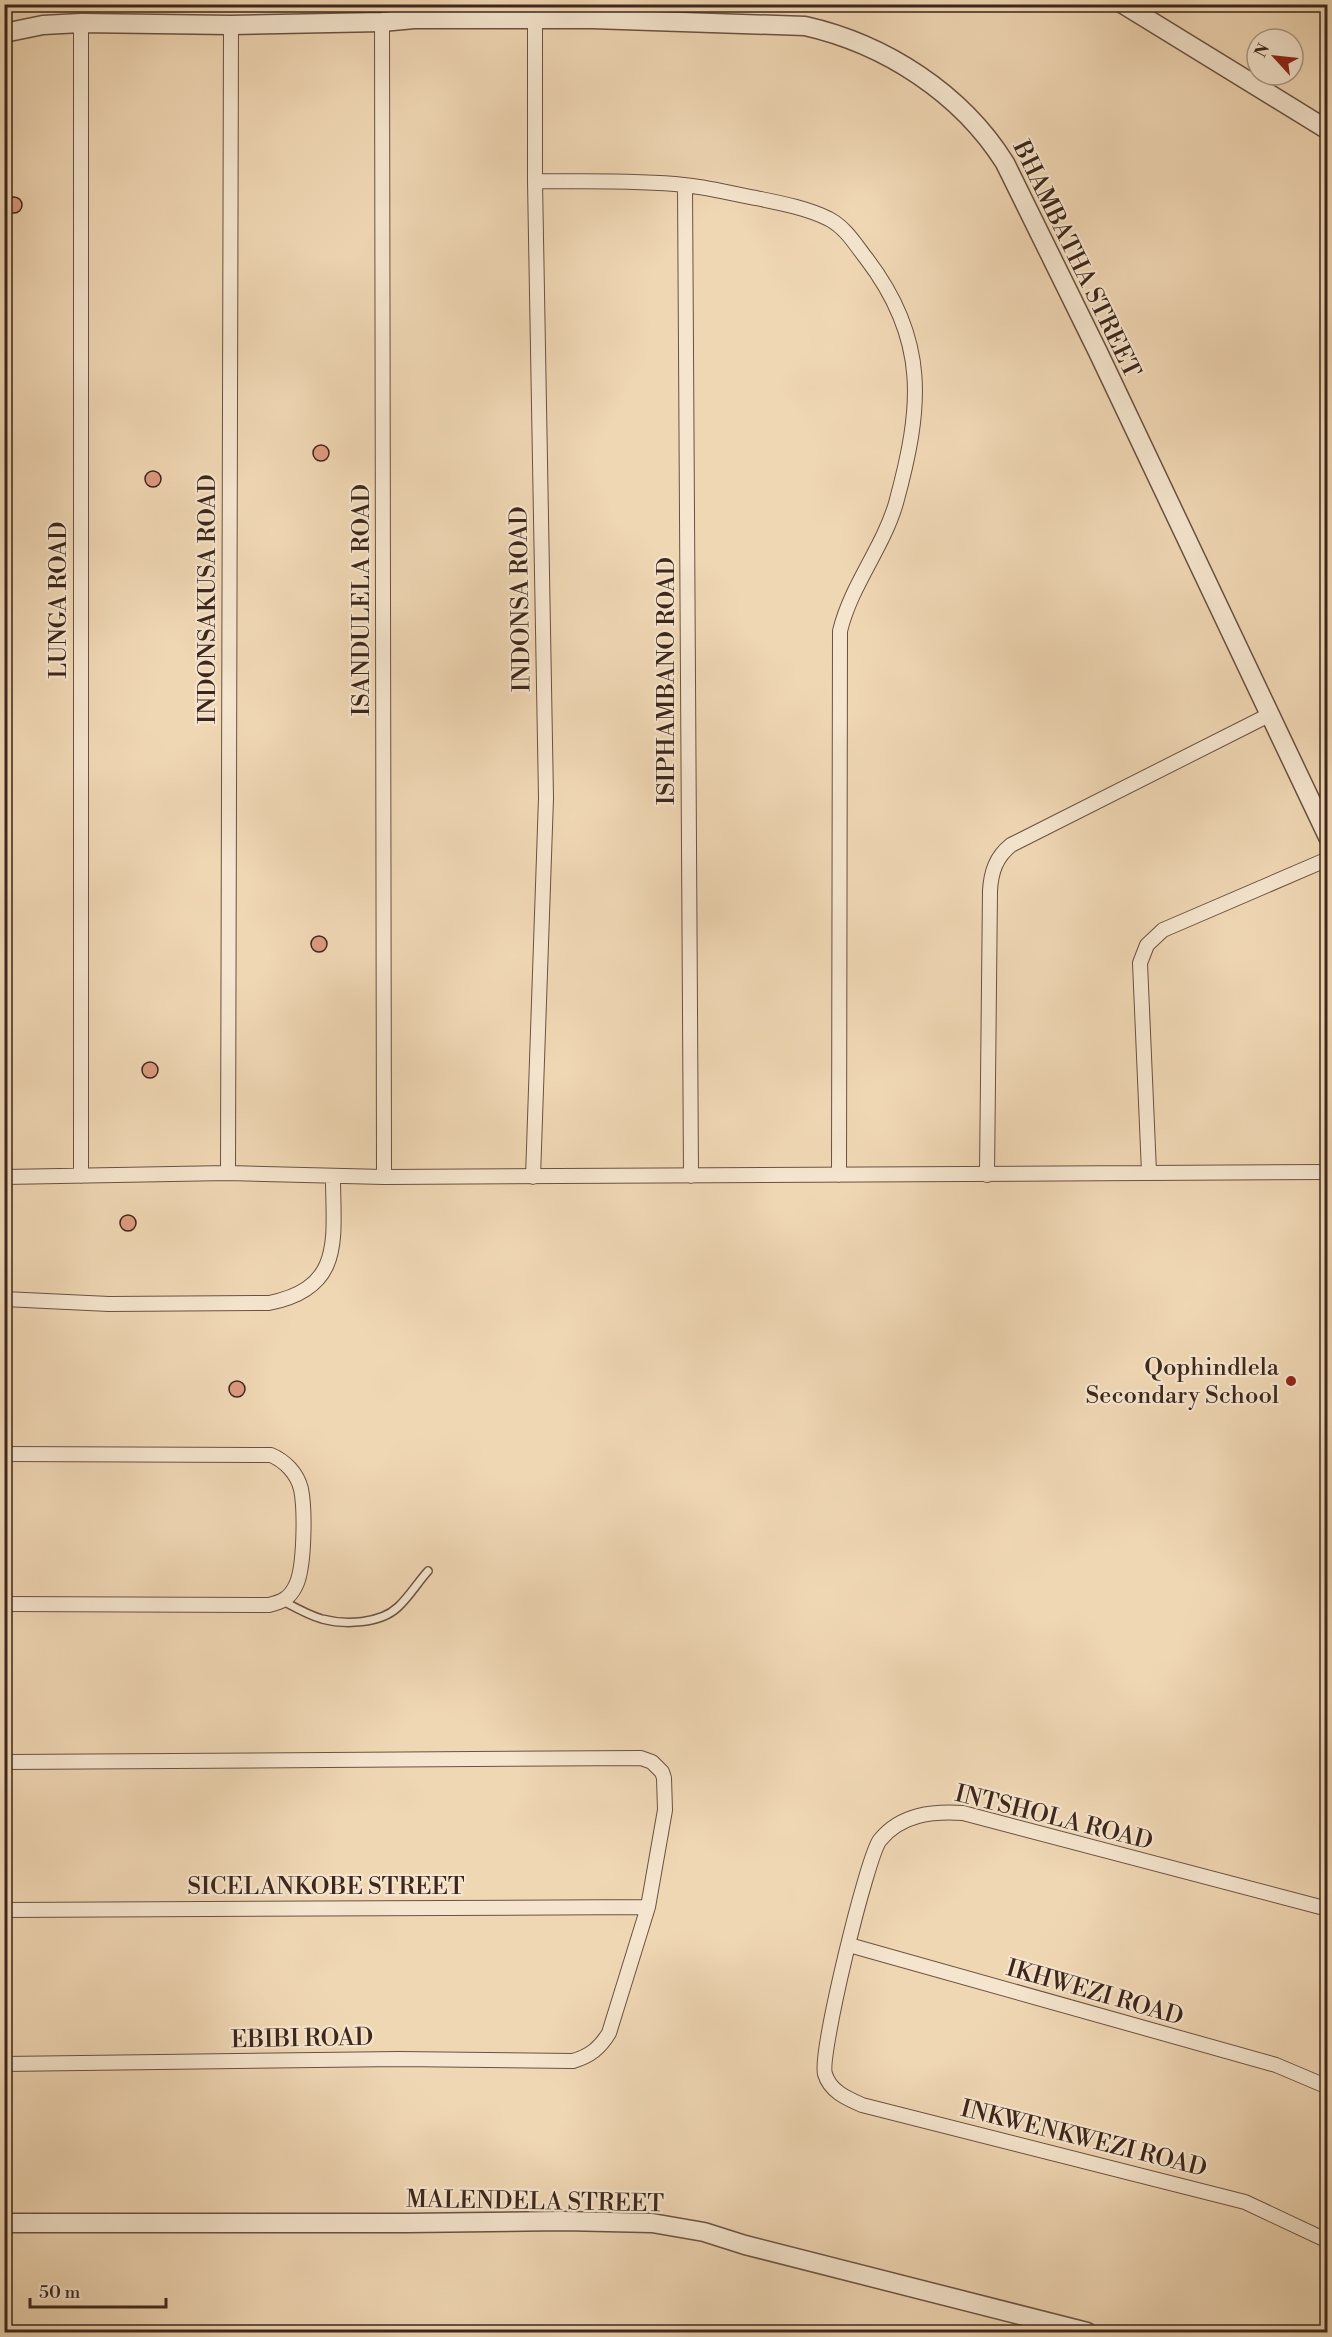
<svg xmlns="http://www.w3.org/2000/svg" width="1332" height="2337" font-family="'Libre Bodoni',serif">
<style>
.building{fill:#de9b82;stroke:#3d261b;stroke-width:1.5}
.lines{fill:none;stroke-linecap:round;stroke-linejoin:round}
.service-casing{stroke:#6a5241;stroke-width:10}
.minor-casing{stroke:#6a5241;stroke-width:16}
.tertiary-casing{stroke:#6a5241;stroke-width:21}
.service{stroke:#f5e5ce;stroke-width:7}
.minor{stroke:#f5e5ce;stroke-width:14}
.tertiary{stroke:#f5e5ce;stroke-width:18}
.poi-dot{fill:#8f2418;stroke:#f5e5ce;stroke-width:2}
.labels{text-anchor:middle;stroke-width:4.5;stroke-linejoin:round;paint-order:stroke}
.street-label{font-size:24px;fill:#3d261b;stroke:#f5e5ce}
.poi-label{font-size:24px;fill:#3d261b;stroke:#f5e5ce;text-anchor:end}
</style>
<rect width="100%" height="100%" fill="#f0d7b4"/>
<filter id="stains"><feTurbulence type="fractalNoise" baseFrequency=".00333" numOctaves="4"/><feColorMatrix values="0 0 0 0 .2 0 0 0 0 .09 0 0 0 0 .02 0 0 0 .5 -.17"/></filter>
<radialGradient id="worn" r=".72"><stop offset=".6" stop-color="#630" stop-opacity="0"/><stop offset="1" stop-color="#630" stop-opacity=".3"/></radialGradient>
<!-- building -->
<path class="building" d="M6 205a8 8 0 1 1 16 0a8 8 0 1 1-16 0Z
M313 453a8 8 0 1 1 16 0a8 8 0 1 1-16 0Z
M145 479a8 8 0 1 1 16 0a8 8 0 1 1-16 0Z
M311 944a8 8 0 1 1 16 0a8 8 0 1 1-16 0Z
M142 1070a8 8 0 1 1 16 0a8 8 0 1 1-16 0Z
M120 1223a8 8 0 1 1 16 0a8 8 0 1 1-16 0Z
M229 1389a8 8 0 1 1 16 0a8 8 0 1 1-16 0Z"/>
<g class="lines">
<defs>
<path id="service" d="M283,1601C296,1608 308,1615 322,1619C345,1625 380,1624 398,1607C409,1597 418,1582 428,1571"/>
<path id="minor" d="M382,22L384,1177
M535,181C585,182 635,180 684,185C708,187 732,194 756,198C780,203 807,208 829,219C846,228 855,244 866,258C929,340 922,408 896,503C883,548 851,585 840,631L839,1175
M685,185L691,1176
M1149,1172L1140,963L1147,945L1163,930L1328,859
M228,1173L231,25
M987,1175L990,891C991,872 996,857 1011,845L1269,715
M81,1176V23
M4,1177L228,1173L384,1177L1328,1172
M533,1177L546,798L535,181V20
M4,1299L109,1304L269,1303C345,1288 333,1238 333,1176
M4,1454L271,1455C285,1461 297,1473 301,1489C305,1509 305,1570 295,1587C289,1599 281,1602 269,1605L4,1604
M4,1762L641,1758L652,1762L662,1772L664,1778L665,1810L648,1907L609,2033C600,2048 590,2056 573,2061L399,2059L4,2064
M1328,1909L963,1813C933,1811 901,1814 880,1840C867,1856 819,2055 825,2074C830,2091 846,2098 862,2105L1245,2202L1328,2241
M4,1910L648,1907
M849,1945L1276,2065L1328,2087"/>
<path id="tertiary" d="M1123,4L1328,130
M4,33L43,25L81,23L231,25L382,22L414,19H592L805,26C885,44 961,93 1005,163L1098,352L1328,837
M4,2223H408L563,2221L652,2223L704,2232L745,2245L1087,2332"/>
</defs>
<!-- service casing -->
<use href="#service" class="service-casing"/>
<!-- minor casing -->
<use href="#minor" class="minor-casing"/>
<!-- tertiary casing -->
<use href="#tertiary" class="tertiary-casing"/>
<!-- service -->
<use href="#service" class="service"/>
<!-- minor -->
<use href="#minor" class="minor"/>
<!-- tertiary -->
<use href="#tertiary" class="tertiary"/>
</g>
<!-- markers -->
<circle class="poi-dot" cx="1291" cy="1381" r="6"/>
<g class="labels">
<!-- street labels -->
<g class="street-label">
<text transform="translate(1077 259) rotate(64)" y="8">BHAMBATHA STREET</text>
<text transform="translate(207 599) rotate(-90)" y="8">INDONSAKUSA ROAD</text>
<text transform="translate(520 599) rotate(-91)" y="8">INDONSA ROAD</text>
<text transform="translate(58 600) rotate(-90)" y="8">LUNGA ROAD</text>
<text transform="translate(361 600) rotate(-90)" y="8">ISANDULELA ROAD</text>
<text transform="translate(666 681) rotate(-90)" y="8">ISIPHAMBANO ROAD</text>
<text transform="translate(1054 1817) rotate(14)" y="8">INTSHOLA ROAD</text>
<text x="326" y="1894">SICELANKOBE STREET</text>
<text transform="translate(1095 1992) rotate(16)" y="8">IKHWEZI ROAD</text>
<text transform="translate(302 2038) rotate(-1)" y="8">EBIBI ROAD</text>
<text transform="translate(1084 2138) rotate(14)" y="8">INKWENKWEZI ROAD</text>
<text transform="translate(535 2201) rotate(1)" y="8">MALENDELA STREET</text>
</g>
<!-- poi labels -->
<g class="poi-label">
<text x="1279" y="1375">Qophindlela<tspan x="1279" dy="28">Secondary School</tspan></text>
</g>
</g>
<!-- margin -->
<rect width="1332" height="2337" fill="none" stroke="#f0d7b4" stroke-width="24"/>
<rect x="6" y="6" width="1320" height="2325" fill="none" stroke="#3d261b" stroke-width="3"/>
<rect x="12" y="12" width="1308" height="2313" fill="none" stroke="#3d261b" stroke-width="1.5"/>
<!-- north arrow -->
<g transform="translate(1275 57) rotate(297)"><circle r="28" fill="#f5e5ce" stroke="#ab9986" stroke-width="1.5"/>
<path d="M0-4.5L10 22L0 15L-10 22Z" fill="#8f2418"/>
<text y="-9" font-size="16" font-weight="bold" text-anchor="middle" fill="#3d261b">N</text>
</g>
<!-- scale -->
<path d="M30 2298v9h136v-9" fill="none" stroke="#3d261b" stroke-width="3"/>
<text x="39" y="2298" font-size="18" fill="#3d261b" stroke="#f5e5ce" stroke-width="4.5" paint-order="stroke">50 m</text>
<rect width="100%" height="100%" filter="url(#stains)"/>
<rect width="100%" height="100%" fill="url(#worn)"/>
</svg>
